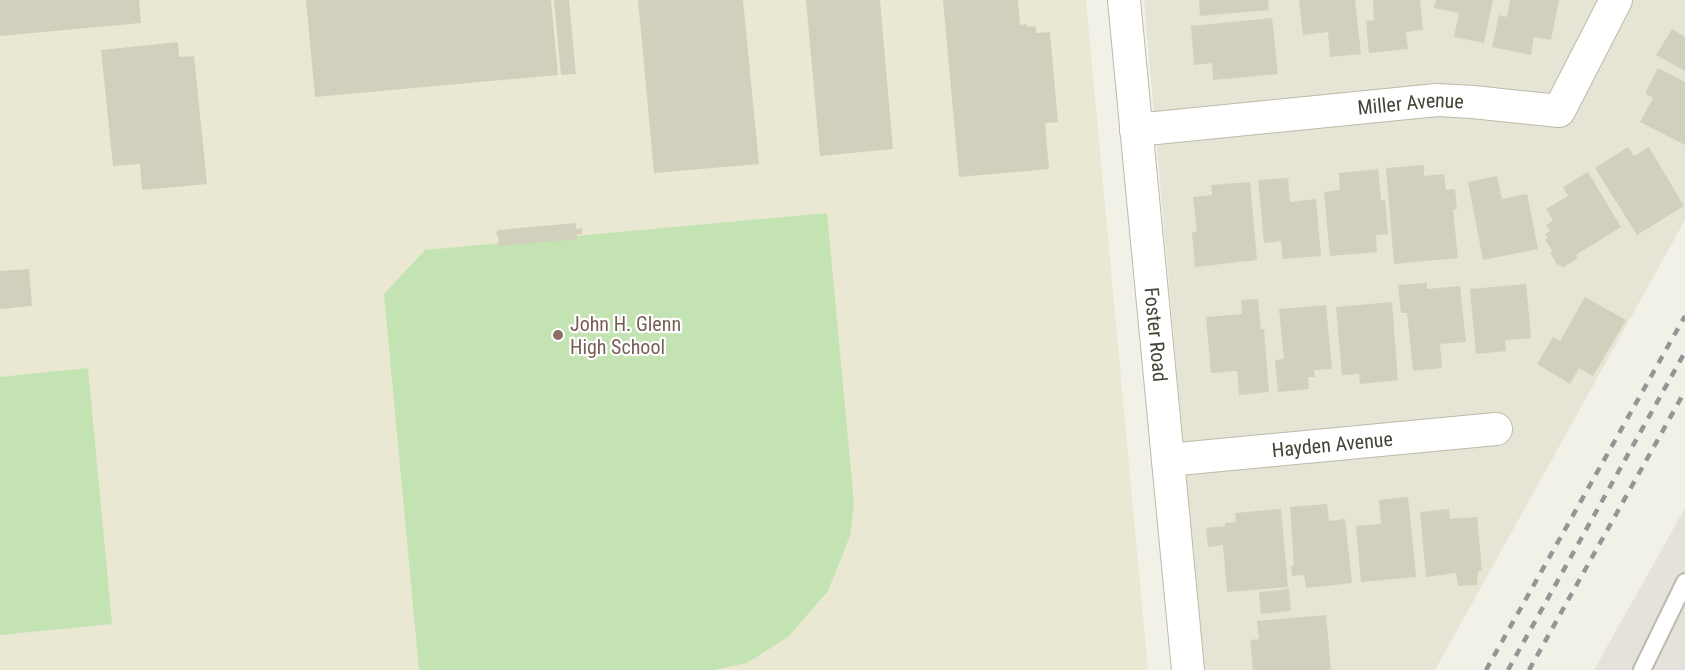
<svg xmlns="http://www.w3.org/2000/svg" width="1685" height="670" font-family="'Roboto Condensed',sans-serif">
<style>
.residential{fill:#e6e4d5}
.industrial{fill:#e4e2db}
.education{fill:#eae8d2}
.park{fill:#c3e4b2}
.building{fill:#d3cfbd}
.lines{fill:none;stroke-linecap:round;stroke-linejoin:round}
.service-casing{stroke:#bdbaaa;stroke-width:20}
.minor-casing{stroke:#bdbaaa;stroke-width:34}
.service{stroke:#fff;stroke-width:16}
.minor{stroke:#fff;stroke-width:32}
.rail{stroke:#959595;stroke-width:4.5;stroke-dasharray:8 8;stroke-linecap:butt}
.education-dot{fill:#8d6e63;stroke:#fff;stroke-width:2}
.labels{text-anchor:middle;stroke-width:4.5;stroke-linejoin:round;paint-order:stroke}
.street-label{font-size:20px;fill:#454236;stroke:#fff}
.education-label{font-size:20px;fill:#785e54;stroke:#fff;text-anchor:start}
</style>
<rect width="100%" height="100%" fill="#f2f1e7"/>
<!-- residential -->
<path class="residential" d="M1144,0H1685V220L1435,670H1203Z"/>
<!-- industrial -->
<path class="industrial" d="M1685,508V670H1594Z"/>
<!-- education -->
<path class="education" d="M0,0H1086L1148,670H0Z"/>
<!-- park -->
<path class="park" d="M827,213L854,503L850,536L828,591L788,637L747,663L713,670H419L384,294L425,250Z
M88,368L112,624L0,635V377Z"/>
<!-- building -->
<path class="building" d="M0,0H139L141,23L0,36Z
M306,0H551L558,75L315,97Z
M554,0H569L576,74L561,75Z
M638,0H743L759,164L654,173Z
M806,0H880L893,149L820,156Z
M943,0H1018L1020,25L1027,24V27L1036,26V33L1050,32L1058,122L1045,123L1049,169L959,177Z
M1199,0H1268L1269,10L1200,16Z
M1299,0H1355L1361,54L1330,57L1328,32L1303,35Z
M1373,0H1420L1423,30L1406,32L1408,49L1369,53L1366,21L1374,20Z
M1436,0H1493L1484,43L1454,37L1459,13L1434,8Z
M1510,0H1559L1551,40L1534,37L1531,55L1492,47L1499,15L1507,17Z
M1272,18L1278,74L1213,80L1212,63L1194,65L1191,26Z
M1672,29L1685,37V71L1656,55Z
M178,42L179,57L194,56L207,184L142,190L140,164L113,166L101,50Z
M1658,68L1685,82V145L1640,122L1653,98L1645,93Z
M1628,147L1634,156L1649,147L1684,206L1637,235L1595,168Z
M1424,165V176L1444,174L1446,190L1455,189L1457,209L1453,210L1458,258L1394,264L1386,168Z
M1378,169L1381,200H1385L1388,234L1376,235L1377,252L1330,256L1324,192L1340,190L1339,173Z
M1588,172L1621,227L1576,255L1578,258L1562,268L1560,264L1558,266L1550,253L1553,252L1545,240L1548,238L1545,234L1550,231L1546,225L1553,221L1546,209L1568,196L1563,187Z
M1497,176L1502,199L1527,194L1538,249L1483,260L1468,182Z
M1288,178L1290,202L1316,199L1321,256L1283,259L1281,241L1264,243L1258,180Z
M1250,182L1257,260L1195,267L1192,232H1197L1193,197L1212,195L1211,185Z
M576,223V229L582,228V234H577V239L499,246L498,236H497L496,232L498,231V230Z
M29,269L32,306L0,309V271Z
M1427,283V289L1460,286L1466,342L1440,344L1442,368L1413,371L1407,313H1401L1398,285Z
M1526,284L1531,338L1505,340L1506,351L1476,354L1470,289Z
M1585,297L1626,320L1593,376L1579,368L1570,384L1537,364L1553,337L1560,341Z
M1258,299L1261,329H1264L1269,392L1239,395L1237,371L1211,373L1206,317L1242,314L1241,300Z
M1392,302L1398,380L1360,384L1359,374L1342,375L1336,307Z
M1326,305L1332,369L1314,370L1315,377H1308L1309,389L1278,392L1275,360L1284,359L1279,309Z
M1408,497L1416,577L1361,582L1356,526L1381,524L1379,500Z
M1327,504L1329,521L1345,519L1352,583L1306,588L1304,575L1292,576L1291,566L1294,565L1290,507Z
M1281,509L1288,587L1227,592L1223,545L1208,547L1206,528L1225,526V523L1236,522L1235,513Z
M1449,509L1450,519L1477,517L1482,571H1478L1477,585L1458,586L1456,573L1426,577L1420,512Z
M1289,589L1291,611L1261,614L1259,592Z
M1326,615L1331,670H1253L1250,640L1259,639L1257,621Z"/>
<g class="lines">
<defs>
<path id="service" d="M1642,670L1685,582"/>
<g id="minor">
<path id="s1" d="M1124,0L1188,670"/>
<path id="s2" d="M1136,130L1437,100L1473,102L1559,111L1616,0"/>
<path id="s3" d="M1168,460L1496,429"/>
</g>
</defs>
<!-- service casing -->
<use href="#service" class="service-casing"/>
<!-- minor casing -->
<use href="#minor" class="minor-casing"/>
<!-- service -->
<use href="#service" class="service"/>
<!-- minor -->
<use href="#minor" class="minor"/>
<!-- rail -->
<path class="rail" d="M1486,670L1685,316
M1508,670L1685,352
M1529,670L1685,391"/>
</g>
<!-- markers -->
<circle class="education-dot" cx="558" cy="335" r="6"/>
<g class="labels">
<!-- street labels -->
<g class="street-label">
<text dy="7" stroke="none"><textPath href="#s2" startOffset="276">Miller Avenue</textPath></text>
<text dy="7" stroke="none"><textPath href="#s1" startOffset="336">Foster Road</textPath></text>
<text dy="7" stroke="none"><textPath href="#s3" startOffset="165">Hayden Avenue</textPath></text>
</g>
<!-- education labels -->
<g class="education-label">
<text x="570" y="331">John H. Glenn<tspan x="570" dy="23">High School</tspan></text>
</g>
</g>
</svg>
